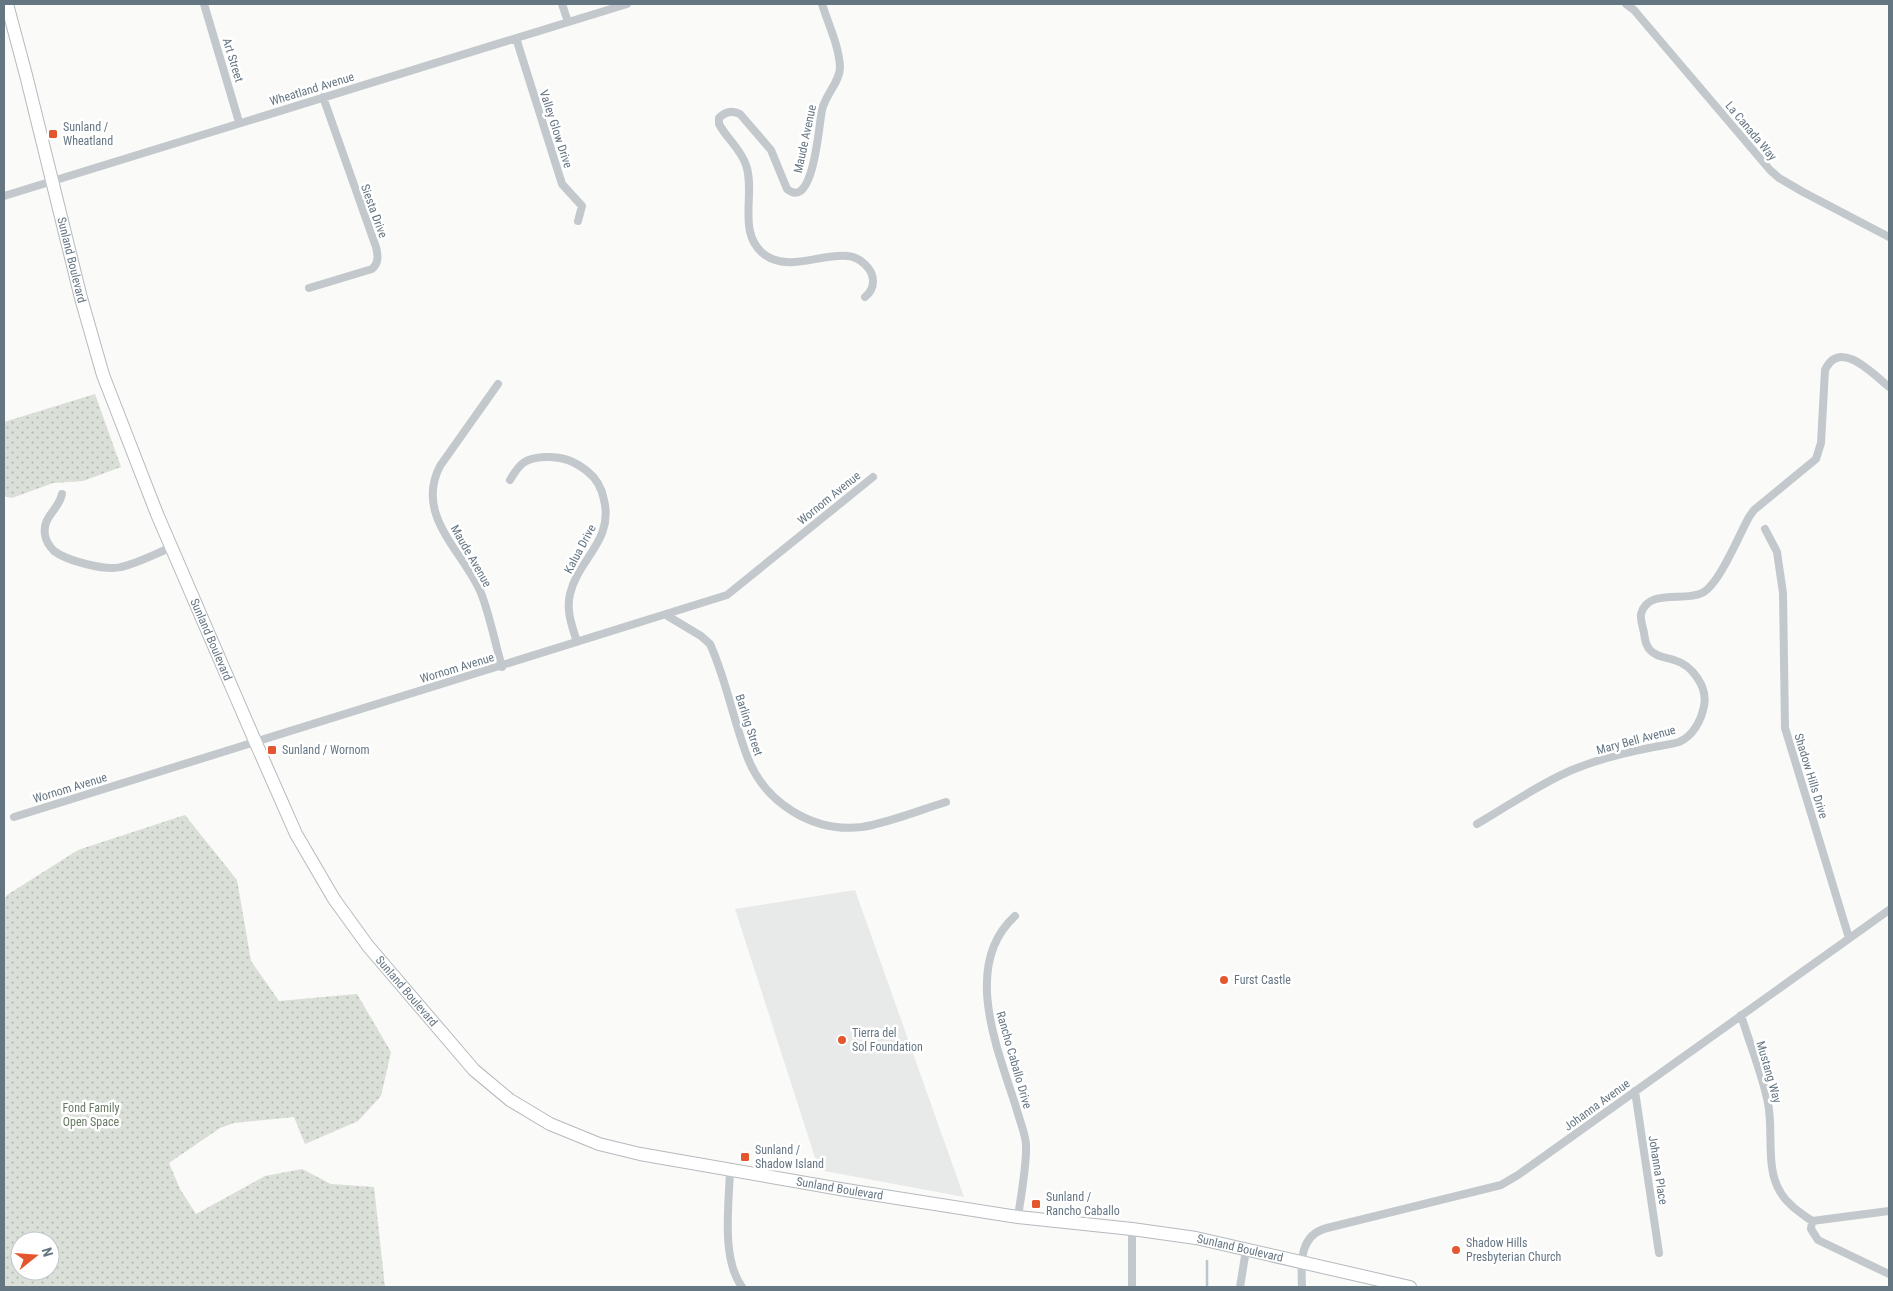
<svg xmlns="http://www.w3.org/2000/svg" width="1893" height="1291" font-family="'Roboto Condensed',sans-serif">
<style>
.built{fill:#e8e9e9}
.grass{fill:url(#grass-dots);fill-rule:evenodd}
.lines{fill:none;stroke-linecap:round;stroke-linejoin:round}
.stream{stroke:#bbc7cb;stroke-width:2.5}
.primary-casing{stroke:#b5babe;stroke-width:14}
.minor{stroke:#c3c8cc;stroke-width:8}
.primary{stroke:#fff;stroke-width:12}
.poi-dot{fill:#e4572e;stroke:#fff;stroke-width:2}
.labels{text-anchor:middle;stroke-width:5;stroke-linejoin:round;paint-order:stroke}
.street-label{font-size:12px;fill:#657683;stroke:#fff}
.poi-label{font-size:12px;fill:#657683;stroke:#fff;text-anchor:start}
.park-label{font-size:12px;fill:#687a64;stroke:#fff}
</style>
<defs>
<pattern id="grass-dots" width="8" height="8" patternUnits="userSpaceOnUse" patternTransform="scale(1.25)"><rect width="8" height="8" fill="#dadfd7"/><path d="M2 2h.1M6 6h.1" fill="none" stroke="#b4b9b4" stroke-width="1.8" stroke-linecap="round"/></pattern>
</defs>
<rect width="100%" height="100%" fill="#fafaf8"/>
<!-- built -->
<path class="built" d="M855,890L964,1197L819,1170L735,909Z"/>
<!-- grass -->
<path class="grass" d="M95,394L121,467L83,481L53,483L12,498L4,496V422Z
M185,815L237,880L251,961L279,1001L357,994L391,1052L381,1096L358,1121L305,1144L294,1117L234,1123L220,1128L169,1163L180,1189L196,1214L265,1176L302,1169L331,1184L374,1187L385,1287H4V900L7,895L78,850ZM20,1241H50V1271H20Z"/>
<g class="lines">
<!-- stream -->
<path class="stream" d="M1207,1261V1287"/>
<defs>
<g id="primary">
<path id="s1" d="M7,4L26,75L81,298L103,375L157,514L255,741L296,834L334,899L368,946L474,1070L510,1100L550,1124L599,1144L640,1154L846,1190L1018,1217L1132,1229L1196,1238L1410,1287"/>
</g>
</defs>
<!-- primary casing -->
<use href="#primary" class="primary-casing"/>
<!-- minor -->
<path class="minor" d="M204,4L239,122
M562,4L568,22
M822,4C828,23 839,46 840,67C840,82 825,95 822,110C819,122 814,212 787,189L771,150L740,114C732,110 725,112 719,118V124C727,139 740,148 746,165C756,193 736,234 765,255C789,272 822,253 848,256C860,257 873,269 873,281C873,288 870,293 865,297
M1626,4L1634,10L1770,170L1779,178L1803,192L1889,237
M516,38L562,184L582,206L578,221
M4,196L627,4
M309,288L372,269C379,263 378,255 376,247L323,97
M498,384L440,466C414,516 464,552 481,593C490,616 495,643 502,667
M510,480C520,463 525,458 545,457C562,456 574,461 587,471C596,478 602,489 604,500C614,541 578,559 570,594C566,611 572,626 577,642
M62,494C59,510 42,516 45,535C46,541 50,547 54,551C67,561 106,571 121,567C138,563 155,554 172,547
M1765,529L1777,552L1783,593L1785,728L1849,938
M666,615L701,636L710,644C726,679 733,719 747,756C764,802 812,833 862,827C888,823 920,810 946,802
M14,817L727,595L873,477
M1477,824C1508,806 1539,784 1572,770C1596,760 1623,753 1649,748C1658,746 1669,745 1679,742C1693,736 1701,721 1704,706C1708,687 1692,665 1674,660C1666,657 1656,657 1650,650C1645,645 1645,639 1644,633C1643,627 1640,620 1641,614C1648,588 1684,602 1702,593C1719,585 1739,535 1749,517L1754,510L1816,459L1821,443L1825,370C1840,338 1873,374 1889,387
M1015,916C961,965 998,1050 1016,1107C1019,1119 1025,1132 1026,1144C1027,1165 1021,1195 1018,1217
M1741,1015C1749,1042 1763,1076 1768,1103C1775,1138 1761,1178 1791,1205C1797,1211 1805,1216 1812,1221L1889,1211
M1635,1091L1659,1253
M730,1170C729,1205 721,1258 742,1287
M1812,1221L1811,1229L1818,1240L1889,1274
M1132,1229V1287
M1240,1287L1246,1250
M1302,1287C1301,1263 1299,1235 1327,1228L1501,1185L1518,1175L1889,910"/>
<!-- primary -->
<use href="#primary" class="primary"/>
</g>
<!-- markers -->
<g class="poi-dot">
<rect x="48" y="129" width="10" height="10" rx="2.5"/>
<rect x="267" y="745" width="10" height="10" rx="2.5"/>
<circle cx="1224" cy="980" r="5"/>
<circle cx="842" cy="1040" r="5"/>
<rect x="740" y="1152" width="10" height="10" rx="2.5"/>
<rect x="1031" y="1199" width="10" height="10" rx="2.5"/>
<circle cx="1456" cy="1250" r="5"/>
</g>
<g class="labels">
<!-- street labels -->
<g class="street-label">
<text transform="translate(233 60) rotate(73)" y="4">Art Street</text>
<text transform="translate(312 89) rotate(-17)" y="4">Wheatland Avenue</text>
<text transform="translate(556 129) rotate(72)" y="4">Valley Glow Drive</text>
<text transform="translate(1751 131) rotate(50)" y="4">La Canada Way</text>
<text transform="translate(805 139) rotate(-78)" y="4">Maude Avenue</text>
<text transform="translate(374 211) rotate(70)" y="4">Siesta Drive</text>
<text dy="4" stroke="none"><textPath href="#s1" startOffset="264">Sunland Boulevard</textPath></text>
<text transform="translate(829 498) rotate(-39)" y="4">Wornom Avenue</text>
<text transform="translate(580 549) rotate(-62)" y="4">Kalua Drive</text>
<text transform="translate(471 556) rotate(60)" y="4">Maude Avenue</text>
<text dy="4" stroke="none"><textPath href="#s1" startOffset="669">Sunland Boulevard</textPath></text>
<text transform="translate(457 668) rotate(-17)" y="4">Wornom Avenue</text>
<text transform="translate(749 725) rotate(72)" y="4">Barling Street</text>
<text transform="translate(1636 740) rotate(-15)" y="4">Mary Bell Avenue</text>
<text transform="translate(1811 776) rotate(73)" y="4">Shadow Hills Drive</text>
<text transform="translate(70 788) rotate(-17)" y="4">Wornom Avenue</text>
<text dy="4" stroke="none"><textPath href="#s1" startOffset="1074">Sunland Boulevard</textPath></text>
<text transform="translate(1014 1060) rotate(74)" y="4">Rancho Caballo Drive</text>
<text transform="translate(1769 1072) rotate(74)" y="4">Mustang Way</text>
<text transform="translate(1597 1105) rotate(-36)" y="4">Johanna Avenue</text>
<text transform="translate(1658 1170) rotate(81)" y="4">Johanna Place</text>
<text dy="4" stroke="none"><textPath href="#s1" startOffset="1569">Sunland Boulevard</textPath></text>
<text dy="4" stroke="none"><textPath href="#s1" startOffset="1974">Sunland Boulevard</textPath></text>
</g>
<!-- poi labels -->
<g class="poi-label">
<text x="63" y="131">Sunland /<tspan x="63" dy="14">Wheatland</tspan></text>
<text x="282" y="754">Sunland / Wornom</text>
<text x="1234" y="984">Furst Castle</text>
<text x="852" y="1037">Tierra del<tspan x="852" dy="14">Sol Foundation</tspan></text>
<text x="755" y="1154">Sunland /<tspan x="755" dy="14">Shadow Island</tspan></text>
<text x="1046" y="1201">Sunland /<tspan x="1046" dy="14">Rancho Caballo</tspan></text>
<text x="1466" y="1247">Shadow Hills<tspan x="1466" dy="14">Presbyterian Church</tspan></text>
</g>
<!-- park labels -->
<g class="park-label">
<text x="91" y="1112">Fond Family<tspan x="91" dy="14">Open Space</tspan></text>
</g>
</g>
<!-- border -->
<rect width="1893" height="1291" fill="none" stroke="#657683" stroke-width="10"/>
<!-- north arrow -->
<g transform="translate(35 1256) rotate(73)"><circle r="24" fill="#ffffff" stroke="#c1c8cd"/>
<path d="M0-4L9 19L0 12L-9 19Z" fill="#e4572e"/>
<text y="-8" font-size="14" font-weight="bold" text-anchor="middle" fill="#657683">N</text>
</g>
</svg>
